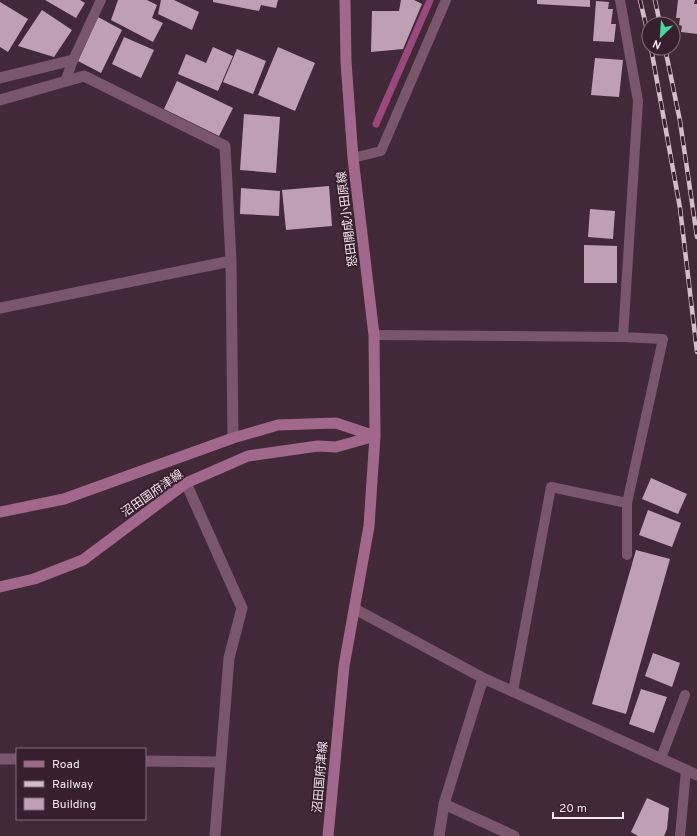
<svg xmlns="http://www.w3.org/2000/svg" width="697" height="836" font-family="Overpass,'Noto Sans JP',sans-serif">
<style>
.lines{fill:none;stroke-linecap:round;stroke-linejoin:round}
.stream{stroke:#9b487e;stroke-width:7}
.building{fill:#bfa0b2}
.service{stroke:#7a566b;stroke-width:10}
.minor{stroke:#7a566b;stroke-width:11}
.secondary{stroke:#a2688b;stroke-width:11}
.rail-casing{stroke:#d1bec8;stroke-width:4.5}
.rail{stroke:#371f2e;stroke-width:3;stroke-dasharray:9;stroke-linecap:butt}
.labels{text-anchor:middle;stroke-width:4;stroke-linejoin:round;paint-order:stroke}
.street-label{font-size:12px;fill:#f7e6ef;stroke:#371f2e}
</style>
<rect width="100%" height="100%" fill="#422938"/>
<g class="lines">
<!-- stream -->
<path class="stream" d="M376,124L430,0"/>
</g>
<!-- building -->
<path class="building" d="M45,0H80L85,3L76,18Z
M118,0H147L157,5L152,18L163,23L153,42L111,20Z
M161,0H174L199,12L192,30L158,14Z
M213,0H278L276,8L261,5L259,11L213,2Z
M401,0H414L422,4L403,49L371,52L372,11H399Z
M537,0H590V7L537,4Z
M678,0H695L694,4H697V34L681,32L682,26L679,25L680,18H676Z
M596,1L609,2L608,9H613L611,24H616L614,42L593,41Z
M0,2L28,19L8,52L0,47Z
M42,10L72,30L54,57L18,46Z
M98,17L122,30L101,73L78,61Z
M124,37L154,50L141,78L112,64Z
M213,47L233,56L218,91L178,74L186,54L206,63Z
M278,47L315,63L295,111L258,95Z
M237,49L266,61L253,94L223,82Z
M595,58L623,60L619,97L591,95Z
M177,81L233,108L219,136L164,109Z
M244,114L280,117L276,173L240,170Z
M329,186L332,226L286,230L282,190Z
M241,188L280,191L279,216L240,214Z
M590,209L615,211L613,239L588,237Z
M584,245L617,246V283H584Z
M651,478L687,494L678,514L642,499Z
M648,510L681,523L672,547L639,535Z
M636,550L670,559L626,714L592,704Z
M653,653L680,663L672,687L645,676Z
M641,689L667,697L654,733L629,724Z
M647,798L669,808L667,829L664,836H638L631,832Z"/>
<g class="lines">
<!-- service -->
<path class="service" d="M620,0L638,101L623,337
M65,82L73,60L101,0
M353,158L381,151L446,0
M374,335L623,337L663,339L627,503V555
M513,691L551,487L627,503
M661,758L685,695
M680,836L686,770"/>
<!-- minor -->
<path class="minor" d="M0,78L73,60
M0,100L84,76L225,146L231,261L233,438
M0,308L231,261
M186,483L242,608L229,658L215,836
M355,609L483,678L697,775
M0,759H17
M145,761L220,762
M444,804L514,836
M439,836L444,804L483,678"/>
<!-- secondary -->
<path class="secondary" d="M0,512L64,499L233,438L278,425L336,423L375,436
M0,587L34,579L83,560L186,483L248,456L318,446L336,447L375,436
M328,836L344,666L369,526L375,436L374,335L353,158L346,62L345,0"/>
<defs>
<path id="rail" d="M640,0L649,38
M655,0L660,24
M651,48L680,208L697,352
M665,48L680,121L697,237"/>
</defs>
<!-- rail casing -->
<use href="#rail" class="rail-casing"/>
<!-- rail -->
<use href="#rail" class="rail"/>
</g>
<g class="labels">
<!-- street labels -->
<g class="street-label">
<text transform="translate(347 219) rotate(-97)" y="4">怒田開成小田原線</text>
<text transform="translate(152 493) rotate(-35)" y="4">沼田国府津線</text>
<text transform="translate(320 777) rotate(-85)" y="4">沼田国府津線</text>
</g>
</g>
<!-- legend -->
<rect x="16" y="748" width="130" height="72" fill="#371f2e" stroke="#846f7b"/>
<rect x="24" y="761" width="20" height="6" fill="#a2688b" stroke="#846f7b"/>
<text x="52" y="768" font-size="12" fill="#f7e6ef">Road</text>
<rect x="24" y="781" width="20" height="6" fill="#d1bec8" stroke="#846f7b"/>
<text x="52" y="788" font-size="12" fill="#f7e6ef">Railway</text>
<rect x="24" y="798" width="20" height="12" fill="#bfa0b2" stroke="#846f7b"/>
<text x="52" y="808" font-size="12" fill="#f7e6ef">Building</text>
<!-- north arrow -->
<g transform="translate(661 36) rotate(205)"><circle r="19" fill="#371f2e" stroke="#846f7b"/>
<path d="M0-3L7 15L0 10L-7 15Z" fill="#48d49d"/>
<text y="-6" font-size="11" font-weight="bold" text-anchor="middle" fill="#f7e6ef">N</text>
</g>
<!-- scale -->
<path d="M553 812v6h70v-6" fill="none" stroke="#f7e6ef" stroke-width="2"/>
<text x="559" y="812" font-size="12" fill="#f7e6ef" stroke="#371f2e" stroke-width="3" paint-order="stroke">20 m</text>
</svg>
